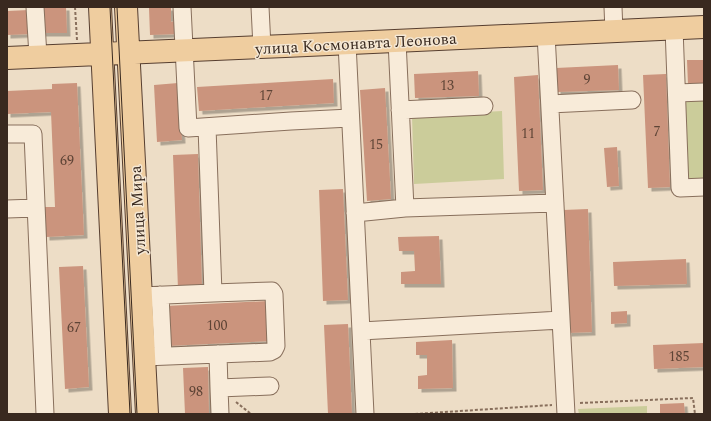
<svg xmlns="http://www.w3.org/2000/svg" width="711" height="421" font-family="Spectral,serif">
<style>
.green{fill:#cbcc9a}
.building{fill:#cb947d;filter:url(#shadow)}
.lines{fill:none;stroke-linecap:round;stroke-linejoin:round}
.minor-casing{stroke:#886f5c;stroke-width:19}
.major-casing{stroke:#563e30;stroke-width:24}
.path{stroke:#886f5c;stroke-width:2;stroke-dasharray:3 2;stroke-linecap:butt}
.minor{stroke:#f8ebd9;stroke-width:17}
.major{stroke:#efcd9f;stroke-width:22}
.tram{stroke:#39291f;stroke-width:1}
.labels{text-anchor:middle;stroke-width:3;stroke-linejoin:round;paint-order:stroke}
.number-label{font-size:14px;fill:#5e4436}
.street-label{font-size:16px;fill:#39291f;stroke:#f5e8d5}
</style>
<defs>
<filter id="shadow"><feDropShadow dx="3.5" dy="3.5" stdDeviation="0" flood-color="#0004"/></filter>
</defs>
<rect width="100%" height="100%" fill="#edddc6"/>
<!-- green -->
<path class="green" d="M704,99V179L685,180L681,100Z
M502,111L504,179L414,184L412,116Z
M647,406V414H579L578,409Z"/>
<!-- building -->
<path class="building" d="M41,7H66L67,33H42Z
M171,7V22L176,21L177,34L150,35L149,8Z
M29,10L30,34L7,35V11Z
M687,60H704V84L688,85Z
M618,65L619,90L557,92L556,68Z
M478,71L479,96L415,98L414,74Z
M666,74L670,187L648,188L643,75Z
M538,75L543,190L519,191L514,77Z
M333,79L334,103L199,111L197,87Z
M77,83L84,235L46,237L44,207H55L51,112L7,114V91L52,89V84Z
M178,83L182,140L157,142L154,85Z
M385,88L391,199L367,201L360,90Z
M617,147L619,186L607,187L604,148Z
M198,154L202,288L178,289L173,155Z
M343,189L348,300L323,301L319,190Z
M588,209L592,332L568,333L563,210Z
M439,236L441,284H401V272L415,271L414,251H399L398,237Z
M686,259L687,284L614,286L613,262Z
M83,266L89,387L65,389L59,267Z
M268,301L270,341L166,346L165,306Z
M627,311V323L611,324V312Z
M348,324L352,414H328L324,325Z
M452,340L453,388L418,389V376L427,375V355H416V342Z
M704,343V367L654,369L653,345Z
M208,367L209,414H185L183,368Z
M684,403L685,414H660V404Z"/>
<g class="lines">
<defs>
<path id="minor" d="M35,7L38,56
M182,7L188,128L291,121L350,118
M260,7L262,47
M613,7L614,31
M674,28L680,188L704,187
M546,34L566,414
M397,41L405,208
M347,43L365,414
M677,93L704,92
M550,104L632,100
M400,110L484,106
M7,134H33L45,414
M7,209L36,208
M355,213L405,208L555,203
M160,295L163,356
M141,296L213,293L207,127
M361,331L561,320
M218,354L219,388
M144,357L270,352L274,350L276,346L274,294L272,291L213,293
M220,414L219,388L270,386"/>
<path id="major" d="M100,7L120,414
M126,7L147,414
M7,58L285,46L704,27"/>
</defs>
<!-- minor casing -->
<use href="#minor" class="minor-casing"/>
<!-- major casing -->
<use href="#major" class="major-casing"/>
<!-- path -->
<path class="path" d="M75,7L77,40
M236,402L251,414
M580,403L693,398L695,414
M415,414L552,405"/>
<!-- minor -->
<use href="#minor" class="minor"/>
<!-- major -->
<use href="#major" class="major"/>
<!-- tram -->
<path class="tram" d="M110,7L130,414
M117,7L137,414"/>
</g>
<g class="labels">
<!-- number labels -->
<g class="number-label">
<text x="587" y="84">9</text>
<text x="447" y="90">13</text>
<text x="266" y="100">17</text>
<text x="657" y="136">7</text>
<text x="528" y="138">11</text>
<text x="376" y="149">15</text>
<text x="67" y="165">69</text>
<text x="217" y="330">100</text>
<text x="74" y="332">67</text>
<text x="679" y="361">185</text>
<text x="196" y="396">98</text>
</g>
<!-- street labels -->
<g class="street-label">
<text transform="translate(356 43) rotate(-3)" y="6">улица Космонавта Леонова</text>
<text transform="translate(137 210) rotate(-93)" y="6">улица Мира</text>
</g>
</g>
<!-- border -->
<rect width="711" height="421" fill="none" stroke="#39291f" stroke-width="16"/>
</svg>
